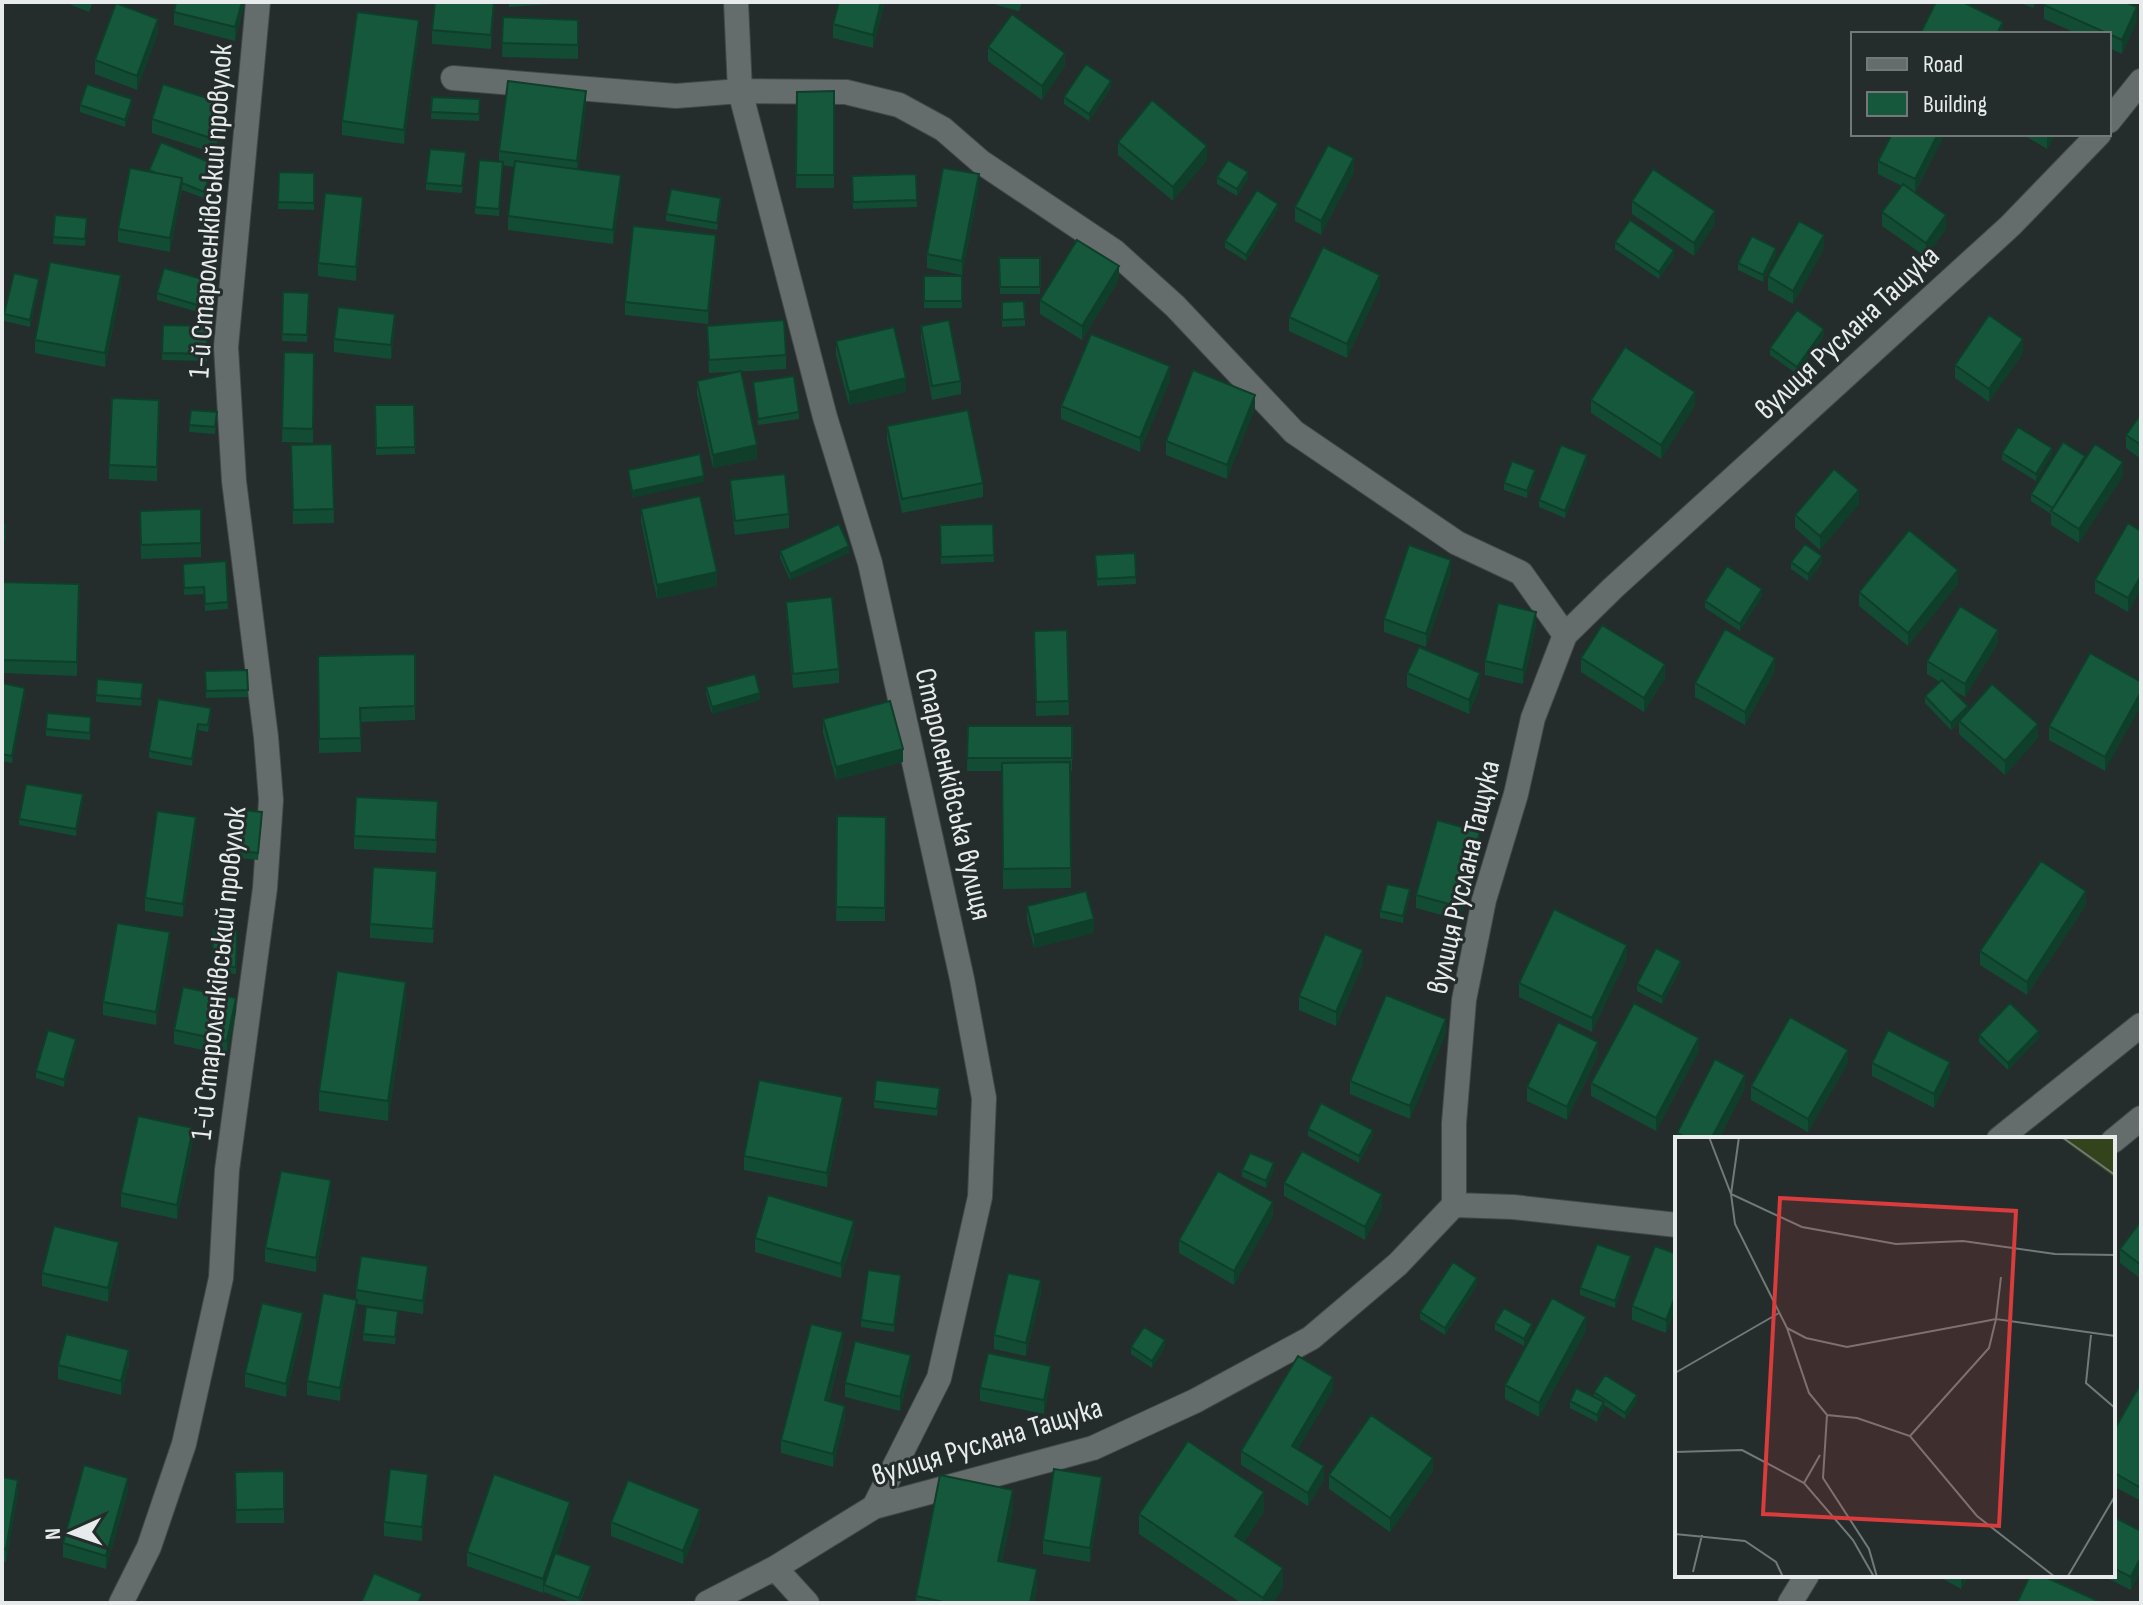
<svg xmlns="http://www.w3.org/2000/svg" width="2143" height="1605" font-family="'Sofia Sans Condensed',sans-serif">
<style>
.lines{fill:none;stroke-linecap:round;stroke-linejoin:round}
.minor-casing{stroke:#424848;stroke-width:26}
.minor{stroke:#646c6c;stroke-width:24}
.wall{fill:#124c34}
.shaded-wall{fill:#0f3e2a}
.building{fill:#15583c;stroke:#0f3e2a;stroke-width:2}
.labels{text-anchor:middle;stroke-width:6;stroke-linejoin:round;paint-order:stroke}
.street-label{font-size:30px;fill:#e7ebeb;stroke:#252c2c}
.inset-road{fill:none;stroke:#737878;stroke-width:2}
.view{fill:#d83c3c;fill-opacity:0.15;stroke:#d83c3c;stroke-width:4}
.inset-edge{fill:none;stroke:#e7ebeb;stroke-width:4}
</style>
<rect width="100%" height="100%" fill="#252c2c"/>
<g class="lines">
<defs>
<path id="minor" d="M736,2L740,91L846,92L899,105L943,129L981,162L1114,251L1175,306L1294,432L1457,543L1521,573L1565,635
M453,78L676,96L740,91L825,417L870,563L962,979L984,1098L980,1197L939,1378L874,1507
M2109,121L2141,81
M1999,1139L2141,1025
M2113,1141L2141,1118
M1454,1205L1513,1207L1677,1225
M775,1568L807,1603
M121,1603L149,1547L184,1444L221,1278L227,1170L265,888L271,800L266,737L234,481L226,347L258,2
M707,1603L775,1568L874,1507L1093,1448L1195,1401L1311,1338L1398,1264L1454,1205V1123L1464,1000L1484,900L1516,794L1533,718L1565,635L1613,588L2010,226L2099,134
M1790,1603L1807,1575"/>
</defs>
<!-- minor casing -->
<use href="#minor" class="minor-casing"/>
<!-- minor -->
<use href="#minor" class="minor"/>
</g>
<!-- wall -->
<path class="wall" d="M71,2H93L89,12L71,5Z
M245,2L235,41L174,25V12Z
M495,2L491,49L432,44V30Z
M509,2H552V4L509,7Z
M885,2L873,48L833,38V24Z
M996,2H1022L1019,11L996,5Z
M2018,2H2036L2033,8Z
M2044,5L2137,21L2122,54L2109,48V34H2078L2044,19Z
M503,17L578,20V59L502,57Z
M158,33L137,90L95,74V60Z
M419,34L404,144L342,135V121Z
M988,47L1065,66L1042,100L988,61Z
M1111,88L1089,121L1064,104V97Z
M834,91V188H796L797,92Z
M432,97L480,99L479,121L431,119Z
M80,105H132L125,127L80,112Z
M586,105L578,169L621,188L613,244L508,230V216L514,167L503,165L499,216L475,214V207L499,161V151Z
M229,118L217,154L152,133V119Z
M1945,134L1915,193L1946,229L1926,257L1882,226V212L1902,186L1878,174V161Z
M2022,134H2056L2047,149Z
M1118,142L1207,160L1173,201L1118,155Z
M466,159L462,193L426,190V183Z
M149,170L214,171L204,198L182,190L170,252L118,242V229Z
M279,172L314,173V210L278,209Z
M1354,172L1321,235L1295,221V207Z
M916,174L917,207L853,209L852,176Z
M1217,177L1248,179L1237,196L1217,184Z
M979,188L962,275L927,268V254Z
M1632,201L1715,224L1694,256L1632,214Z
M721,205L717,230L666,221V214Z
M1278,210L1246,261L1225,248V241Z
M363,211L356,281L318,276V263Z
M55,215L87,225L85,246L53,244Z
M1615,242L1674,257L1659,279L1615,249Z
M716,249L708,324L625,315V302Z
M1824,249L1793,304L1768,290V276Z
M1776,255L1763,282L1738,270V263Z
M999,258H1040V294H1000Z
M924,276H962V308H924Z
M1119,280L1082,340L1040,314V300Z
M39,286L30,327L4,321V314Z
M1380,288L1347,358L1289,331V317Z
M121,289L105,367L35,353V340Z
M212,289L204,314L157,300V293Z
M283,292L309,293L307,342L282,341Z
M1002,302L1025,319V326L1002,327Z
M163,325L207,326V361L162,360Z
M707,326L786,355V369L709,373Z
M921,326L961,381V394L932,400L921,339Z
M395,328L391,359L334,352V339Z
M1824,336L1797,374L1770,355V348Z
M836,341L906,392L849,405L836,355Z
M284,352L314,353L313,443L282,442Z
M2023,353L1989,402L1955,378V365Z
M1170,380L1140,452L1061,419V406Z
M697,381L757,459L713,468L697,394Z
M753,382L799,412V419L758,425Z
M159,400L157,481L109,479V465Z
M1591,400L1695,406L1661,459L1591,413Z
M375,405H414L415,454L376,455Z
M1255,408L1227,479L1166,455V441Z
M191,410L217,412L215,434L189,432Z
M2141,414V459L2126,448V435Z
M887,426L983,483V497L902,513L887,440Z
M332,444L334,523L293,524L291,445Z
M2002,453L2052,454L2036,481L2002,460Z
M2085,459L2123,476L2079,543L2051,525V514L2031,501V494Z
M1587,462L1565,518L1539,507V500Z
M1535,477L1527,498L1504,490V483Z
M730,480L789,514V528L735,535L730,494Z
M1859,504L1820,550L1795,528V515Z
M201,509V557L141,559L140,511Z
M641,509L717,586L657,599L641,522Z
M993,524L994,562L941,564L940,525Z
M2141,531V589L2128,612L2095,593V580Z
M780,551L849,553L790,580L780,558Z
M1135,553L1136,584L1097,586L1095,555Z
M226,561L228,609L205,611L204,594L184,595L183,564Z
M1791,562L1822,563L1808,581L1791,569Z
M1451,574L1426,647L1384,632V619Z
M2,582L79,584L77,676L2,673Z
M1958,584L1908,646L1859,606V592Z
M1762,596L1740,631L1705,608V601Z
M786,602L839,669V683L793,688L786,615Z
M1536,626L1523,684L1485,675V661Z
M1067,630L1069,715L1036,716L1034,631Z
M1998,643L1965,697L1951,689L1968,711L2038,738L2005,775L1959,734V722L1951,730L1925,703V696L1940,682L1927,674V661Z
M415,654V720L360,722L361,752L319,753L318,656Z
M1581,658L1665,678L1644,712L1581,672Z
M205,671L248,690V697L206,698Z
M1775,671L1745,725L1695,697V683Z
M1407,673L1480,687L1469,714L1407,687Z
M2141,682L2105,771L2049,740V726Z
M2,683L25,695L12,763L2,761Z
M706,687L760,700L712,714L706,694Z
M143,690L141,706L96,702V695Z
M211,715L208,732L198,730L192,766L149,758V751Z
M91,717L90,740L46,736V729Z
M823,719L903,762L836,780L823,733Z
M968,726H1072V771H1070L1071,888L1003,889L1002,771H967Z
M83,801L76,836L19,825V819Z
M438,815L436,853L354,849V836Z
M837,816L886,817L885,921H836Z
M262,819L258,860L230,857V850Z
M196,831L183,917L145,911V898Z
M1480,846L1460,920L1416,908V895Z
M437,885L433,943L370,938V924Z
M1410,896L1403,923L1380,918V911Z
M2086,905L2027,995L1980,965V951Z
M1027,906L1094,933L1034,948L1027,920Z
M213,930L237,931L236,974L212,973Z
M170,946L156,1025L103,1015V1002Z
M1627,958L1592,1032L1519,997V983Z
M1363,964L1336,1026L1299,1010V996Z
M1681,968L1662,1004L1637,991V984Z
M406,1002L388,1121L319,1111V1091Z
M236,1011L227,1055L174,1044V1030Z
M1446,1033L1410,1119L1350,1094V1081Z
M1979,1035L2039,1038L2008,1070L1979,1042Z
M76,1046L64,1087L36,1078V1071Z
M1699,1051L1656,1131L1591,1096V1083Z
M1598,1056L1567,1120L1527,1101V1087Z
M1848,1063L1808,1132L1751,1100V1086Z
M1872,1063L1950,1075L1934,1108L1872,1076Z
M1745,1088L1719,1139H1677V1133Z
M940,1095L937,1116L874,1108V1101Z
M843,1110L827,1187L744,1170V1156Z
M1308,1129L1373,1137L1359,1163L1308,1136Z
M193,1142L177,1219L121,1207V1193Z
M1242,1170H1274L1266,1188L1242,1177Z
M1284,1183L1382,1208L1365,1240L1284,1196Z
M331,1194L316,1272L265,1262V1248Z
M1273,1216L1234,1285L1179,1253V1240Z
M2141,1221V1279L2120,1263V1249Z
M854,1235L841,1278L755,1252V1238Z
M1677,1254V1306L1666,1333L1632,1320V1306Z
M119,1256L108,1302L42,1286V1273Z
M1631,1263L1615,1308L1580,1295V1288Z
M428,1280L423,1314L357,1304V1313L340,1401L307,1395V1381L356,1299V1290Z
M901,1282L894,1332L861,1327V1320Z
M1477,1285L1445,1335L1420,1319V1312Z
M1041,1294L1026,1356L994,1349V1335Z
M398,1318L395,1344L363,1341V1334Z
M1495,1323L1532,1331L1524,1346L1495,1330Z
M303,1326L286,1397L245,1387V1373Z
M1586,1331L1539,1417L1505,1399V1385Z
M843,1346L829,1401L845,1419L833,1467L781,1453V1440Z
M1131,1347H1165L1152,1368L1131,1354Z
M129,1364L121,1395L58,1379V1365Z
M911,1368L900,1411L845,1397V1383Z
M1051,1379L1044,1414L980,1401V1388Z
M2141,1383V1501L2113,1486V1432Z
M1333,1390L1297,1450L1324,1480L1308,1506L1241,1465V1451Z
M1594,1392L1637,1402L1625,1419L1604,1405V1409L1597,1422L1570,1408V1401L1594,1397Z
M284,1471V1523H236L235,1472Z
M1433,1471L1390,1532L1329,1489V1475Z
M2,1477L18,1493L6,1562H2Z
M428,1488L422,1541L384,1536V1522Z
M1102,1490L1090,1562L1043,1554V1540Z
M128,1491L106,1569L63,1557V1543Z
M1013,1510L1002,1562L1037,1589L1034,1603H916V1596Z
M1264,1512L1244,1542L1283,1588L1273,1603H1241L1139,1534V1514Z
M570,1515L557,1554L591,1573L580,1603H573L544,1592V1589L543,1593L467,1566V1552Z
M611,1522L700,1523L683,1564L611,1536Z
M2113,1523L2141,1531L2131,1590L2101,1575H2113Z
M1936,1575H1969L1961,1589Z
M2030,1575H2061L2057,1582Z"/>
<!-- shaded-wall -->
<path class="shaded-wall" d="M242,2H245L235,41V27Z
M494,2H495L491,49V35Z
M881,2H885L873,48V35Z
M2137,7V21L2122,54V40Z
M158,19V33L137,90V76Z
M419,20V34L404,144V130Z
M2003,22V34H1997Z
M1065,53V66L1042,100V86Z
M1111,81V88L1089,121V114Z
M586,91V105L577,175V161Z
M132,99V105L125,127V120Z
M229,105V118L217,154V140Z
M1938,134H1945L1915,193V179Z
M2048,134H2056L2047,149V135Z
M1207,146V160L1173,201V187Z
M1354,158V172L1321,235V221Z
M214,164V171L204,198V192Z
M1248,172V179L1237,196V189Z
M979,174V188L962,275V261Z
M621,175V188L613,244V230Z
M182,178V191L170,252V238Z
M363,197V211L356,281V267Z
M1278,204V210L1246,261V255Z
M1715,211V224L1694,256V243Z
M1946,215V229L1926,257V243Z
M716,235V249L708,324V311Z
M1824,235V249L1793,304V291Z
M1776,248V255L1763,282V275Z
M1674,250V257L1659,279V272Z
M1119,266V280L1082,340V326Z
M121,275V289L105,367V353Z
M1380,275V288L1347,358V344Z
M39,279V286L30,327V320Z
M212,282V289L204,314V307Z
M395,314V328L391,359V345Z
M1824,329V336L1797,374V367Z
M2023,339V353L1989,402V389Z
M1170,366V380L1140,452V438Z
M906,378V392L849,405V392Z
M1695,392V406L1661,459V445Z
M1255,395V408L1227,479V465Z
M757,445V459L713,468V455Z
M2052,448V454L2036,481V474Z
M1587,455V462L1565,518V511Z
M2123,462V476L2079,543V529Z
M1535,470V477L1527,498V491Z
M704,476V482L632,498V491Z
M1859,490V504L1820,550V536Z
M6,525V539L2,550V537Z
M849,546V553L790,580V574Z
M1822,556V563L1808,581V574Z
M1451,560V574L1426,647V634Z
M1958,570V584L1908,646V633Z
M717,572V586L657,599V585Z
M2141,576V589L2128,612V598Z
M1762,589V596L1740,631V624Z
M1536,612V626L1523,684V670Z
M1998,630V643L1965,697V684Z
M1775,658V671L1745,725V712Z
M1665,664V678L1644,712V698Z
M1480,673V687L1469,714V700Z
M25,688V695L12,763V756Z
M2141,692V706L2105,771V757Z
M760,693V700L712,714V707Z
M1968,706V713L1951,730V723Z
M198,724V730L192,766V759Z
M2038,724V738L2005,775V761Z
M903,749V762L836,780V767Z
M83,794V801L76,836V829Z
M196,817V831L183,917V904Z
M1480,832V846L1460,920V907Z
M1410,889V896L1403,923V916Z
M2086,891V905L2027,995V982Z
M1094,919V933L1034,948V935Z
M170,932V946L156,1025V1012Z
M1627,945V958L1592,1032V1018Z
M1363,950V964L1336,1026V1012Z
M1681,961V968L1662,1004V997Z
M406,982V1002L388,1121V1101Z
M236,998V1011L227,1055V1041Z
M1446,1019V1033L1410,1119V1106Z
M2039,1031V1038L2008,1070V1063Z
M1699,1038V1051L1656,1131V1118Z
M76,1039V1046L64,1087V1080Z
M1598,1042V1056L1567,1120V1107Z
M1848,1050V1063L1808,1132V1119Z
M1950,1062V1075L1934,1108V1094Z
M1745,1075V1088L1719,1139H1711Z
M843,1097V1110L827,1187V1173Z
M193,1128V1142L177,1219V1205Z
M1373,1130V1137L1359,1163V1156Z
M1274,1163V1170L1266,1188V1181Z
M331,1180V1194L316,1272V1258Z
M1382,1194V1208L1365,1240V1227Z
M1273,1202V1216L1234,1285V1271Z
M854,1221V1235L841,1278V1264Z
M119,1242V1256L108,1302V1288Z
M1631,1256V1263L1615,1308V1301Z
M428,1266V1280L423,1314V1301Z
M901,1275V1282L894,1332V1325Z
M1477,1278V1285L1445,1335V1328Z
M1041,1280V1294L1026,1356V1343Z
M1677,1292V1306L1666,1333V1320Z
M357,1300V1313L340,1401V1388Z
M303,1313V1326L286,1397V1384Z
M1586,1317V1331L1539,1417V1403Z
M1532,1324V1331L1524,1346V1339Z
M843,1332V1346L825,1414V1400Z
M1165,1340V1347L1152,1368V1361Z
M129,1350V1364L121,1395V1381Z
M911,1355V1368L900,1411V1397Z
M1051,1366V1379L1044,1414V1400Z
M1333,1377V1390L1292,1460V1446Z
M1637,1395V1402L1625,1419V1413Z
M1604,1402V1409L1597,1422V1415Z
M845,1406V1419L833,1467V1454Z
M1433,1458V1471L1390,1532V1518Z
M1324,1466V1480L1308,1506V1493Z
M428,1474V1488L422,1541V1527Z
M1102,1477V1490L1090,1562V1548Z
M128,1478V1491L106,1569V1556Z
M18,1480V1493L6,1562V1549Z
M1013,1490V1510L998,1581V1561Z
M1264,1492V1512L1235,1556V1536Z
M570,1502V1515L546,1586L544,1585L543,1593V1579Z
M700,1509V1523L683,1564V1551Z
M2141,1557V1571L2131,1590V1577Z
M591,1566V1573L579,1603V1598Z
M1283,1568V1588L1273,1603H1263V1598Z
M1037,1569V1589L1034,1603H1030Z
M1961,1575H1969L1961,1589Z
M2054,1575H2061L2054,1586Z"/>
<!-- building -->
<path class="building" d="M176,2H242L235,27L174,12Z
M435,2H494L491,35L432,30Z
M839,2H881L873,35L833,24Z
M1936,2H1963L2003,22L1997,34H1920Z
M2045,2H2125L2137,7L2122,40L2044,5Z
M116,3L158,19L137,76L95,60Z
M357,12L419,20L404,130L342,121Z
M1012,14L1065,53L1042,86L988,47Z
M503,17L578,20V45L502,43Z
M1086,64L1111,81L1089,114L1064,97Z
M508,81L586,91L577,161L499,151Z
M87,84L132,99L125,120L80,105Z
M163,84L229,105L217,140L152,119Z
M834,91V175H796L797,92Z
M432,97L480,99L479,114L431,112Z
M1152,100L1207,146L1173,187L1118,142Z
M1892,134H1938L1915,179L1878,161Z
M161,142L214,164L204,192L182,183V178L156,173L149,170Z
M1328,145L1354,158L1321,221L1295,207Z
M430,149L466,152L462,186L426,183Z
M479,160L503,162L499,209L475,207Z
M1228,160L1248,172L1237,189L1217,177Z
M515,161L621,175L613,230L508,216Z
M130,168L182,178L170,238L118,229Z
M943,168L979,174L962,261L927,254Z
M1653,169L1715,211L1694,243L1632,201Z
M279,172L314,173V203L278,202Z
M916,174L917,200L853,202L852,176Z
M1903,184L1946,215L1926,243L1882,212Z
M671,189L721,198L717,223L666,214Z
M1257,190L1278,204L1246,255L1225,241Z
M325,193L363,197L356,267L318,263Z
M55,215L87,218L85,239L53,237Z
M1630,220L1674,250L1659,272L1615,242Z
M1799,221L1824,235L1793,291L1768,276Z
M633,226L716,235L708,311L625,302Z
M1752,236L1776,248L1763,275L1738,263Z
M1077,240L1119,266L1082,326L1040,300Z
M1323,247L1380,275L1347,344L1289,317Z
M999,258H1040V287H1000Z
M50,262L121,275L105,353L35,340Z
M164,268L212,282L204,307L157,293Z
M14,273L39,279L30,320L4,314Z
M924,276H962V301H924Z
M283,292L309,293L307,335L282,334Z
M1024,301L1025,319L1002,320V302Z
M338,307L395,314L391,345L334,339Z
M1797,310L1824,329L1797,367L1770,348Z
M1989,315L2023,339L1989,389L1955,365Z
M784,320L786,355L709,360L707,326Z
M949,320L961,381L932,386L921,326Z
M163,325L207,326V354L162,353Z
M894,327L906,378L849,392L836,341Z
M1091,334L1170,366L1140,438L1061,406Z
M1625,347L1695,392L1661,445L1591,400Z
M284,352L314,353L313,429L282,428Z
M1193,370L1255,395L1227,465L1166,441Z
M741,371L757,445L713,455L697,381Z
M794,376L799,412L758,419L753,382Z
M112,398L159,400L157,467L109,465Z
M375,405H414L415,447L376,448Z
M191,410L217,412L215,427L189,425Z
M968,410L983,483L902,499L887,426Z
M2141,414V445L2126,435Z
M2018,427L2052,448L2036,474L2002,453Z
M2063,442L2085,456L2053,508L2031,494Z
M332,444L334,509L293,510L291,445Z
M2095,444L2123,462L2079,529L2051,511Z
M1561,445L1587,455L1565,511L1539,500Z
M700,454L704,476L632,491L628,470Z
M1512,461L1535,470L1527,491L1504,483Z
M1834,469L1859,490L1820,536L1795,515Z
M785,474L789,514L735,521L730,480Z
M700,496L717,572L657,585L641,509Z
M201,509V543L141,545L140,511Z
M2128,523L2141,531V576L2128,598L2095,580Z
M2,524L6,525L2,537Z
M839,524L849,546L790,574L780,551Z
M993,524L994,555L941,557L940,525Z
M1909,530L1958,570L1908,633L1859,592Z
M1805,544L1822,556L1808,574L1791,562Z
M1409,545L1451,560L1426,634L1384,619Z
M1135,553L1136,577L1097,579L1095,555Z
M226,561L228,602L205,604L204,587L184,588L183,564Z
M1727,566L1762,589L1740,624L1705,601Z
M2,582L79,584L77,662L2,660Z
M832,597L839,669L793,674L786,602Z
M1498,603L1536,612L1523,670L1485,661Z
M1960,606L1998,630L1965,684L1927,661Z
M1602,625L1665,664L1644,698L1581,658Z
M1725,629L1775,658L1745,712L1695,683Z
M1067,630L1069,701L1036,702L1034,631Z
M1419,647L1480,673L1469,700L1407,673Z
M2090,653L2141,682V692L2105,757L2049,726Z
M415,654V706L360,708L361,738L319,739L318,656Z
M247,670L248,690L206,691L205,671Z
M755,674L760,693L712,707L706,687Z
M97,679L143,683L141,699L96,695Z
M1942,680L1968,706L1951,723L1925,696Z
M2,683L25,688L12,756L2,754Z
M1992,684L2038,724L2005,761L1959,721Z
M158,699L211,708L208,725L198,724L192,759L149,751Z
M890,701L903,749L836,767L823,719Z
M47,713L91,717L90,733L46,729Z
M968,726H1072V758H967Z
M1070,762L1071,868L1003,869L1002,763Z
M26,784L83,794L76,829L19,819Z
M356,797L438,801L436,840L354,836Z
M233,809L262,812L258,853L230,850Z
M157,811L196,817L183,904L145,898Z
M837,816L886,817L885,908L836,907Z
M1437,820L1480,832L1460,907L1416,895Z
M2041,861L2086,891L2027,982L1980,951Z
M373,867L437,871L433,929L370,924Z
M1387,884L1410,889L1403,916L1380,911Z
M1086,891L1094,919L1034,935L1027,906Z
M1554,909L1627,945L1592,1018L1519,983Z
M117,923L170,932L156,1012L103,1002Z
M213,930L237,931L236,967L212,966Z
M1325,934L1363,950L1336,1012L1299,996Z
M1656,948L1681,961L1662,997L1637,984Z
M337,971L406,982L388,1101L319,1091Z
M183,987L236,998L227,1041L174,1030Z
M1386,995L1446,1019L1410,1106L1350,1081Z
M1634,1003L1699,1038L1656,1118L1591,1083Z
M2010,1003L2039,1031L2008,1063L1979,1035Z
M1790,1017L1848,1050L1808,1119L1751,1086Z
M1558,1022L1598,1042L1567,1107L1527,1087Z
M48,1030L76,1039L64,1080L36,1071Z
M1888,1030L1950,1062L1934,1094L1872,1063Z
M1715,1059L1745,1075L1711,1139H1689L1677,1133Z
M759,1080L843,1097L827,1173L744,1156Z
M876,1080L940,1088L937,1109L874,1101Z
M1321,1103L1373,1130L1359,1156L1308,1129Z
M138,1116L193,1128L177,1205L121,1193Z
M1302,1151L1382,1194L1365,1227L1284,1183Z
M1250,1153L1274,1163L1266,1181L1242,1170Z
M281,1171L331,1180L316,1258L265,1248Z
M1218,1171L1273,1202L1234,1271L1179,1240Z
M768,1195L854,1221L841,1264L755,1238Z
M2141,1221V1265L2120,1249Z
M54,1226L119,1242L108,1288L42,1273Z
M1597,1244L1631,1256L1615,1301L1580,1288Z
M1655,1246L1677,1254V1292L1666,1320L1632,1306Z
M361,1256L428,1266L423,1301L356,1290Z
M1453,1262L1477,1278L1445,1328L1420,1312Z
M868,1270L901,1275L894,1325L861,1320Z
M1008,1273L1041,1280L1026,1343L994,1335Z
M323,1293L357,1300L340,1388L307,1381Z
M1552,1298L1586,1317L1539,1403L1505,1385Z
M262,1303L303,1313L286,1384L245,1373Z
M366,1307L398,1311L395,1337L363,1334Z
M1504,1308L1532,1324L1524,1339L1495,1323Z
M811,1324L843,1332L825,1400L845,1406L833,1454L781,1440Z
M1144,1327L1165,1340L1152,1361L1131,1347Z
M66,1334L129,1350L121,1381L58,1365Z
M855,1341L911,1355L900,1397L845,1383Z
M988,1353L1051,1366L1044,1400L980,1388Z
M1298,1356L1333,1377L1292,1446L1324,1466L1308,1493L1241,1451Z
M1605,1375L1637,1395L1625,1413L1594,1392Z
M2141,1383V1488L2113,1472V1432Z
M1576,1388L1604,1402L1597,1415L1570,1401Z
M1371,1415L1433,1458L1390,1518L1329,1475Z
M1188,1441L1264,1492L1235,1536L1283,1568L1263,1598L1139,1514Z
M84,1465L128,1478L106,1556L63,1543Z
M390,1469L428,1474L422,1527L384,1522Z
M1054,1469L1102,1477L1090,1548L1043,1540Z
M284,1471V1509L236,1510L235,1472Z
M494,1474L570,1502L543,1579L467,1552Z
M940,1475L1013,1490L998,1561L1037,1569L1030,1603H948L916,1596Z
M2,1477L18,1480L6,1549L2,1548Z
M628,1480L700,1509L683,1551L611,1522Z
M2116,1518L2141,1531V1557L2131,1577L2113,1568V1523Z
M555,1553L591,1566L579,1598L544,1585Z
M374,1573L422,1594L418,1603H361Z
M2030,1575H2041L2100,1602V1603H2017Z"/>
<g class="labels">
<!-- street labels -->
<g class="street-label">
<text transform="translate(210 211) rotate(-86)" y="10">1-й Староленківський провулок</text>
<text transform="translate(1847 332) rotate(-43)" y="10">вулиця Руслана Тащука</text>
<text transform="translate(954 794) rotate(77)" y="10">Староленківська вулиця</text>
<text transform="translate(1463 877) rotate(-77)" y="10">вулиця Руслана Тащука</text>
<text transform="translate(218 973) rotate(-84)" y="10">1-й Староленківський провулок</text>
<text transform="translate(987 1441) rotate(-17)" y="10">вулиця Руслана Тащука</text>
</g>
</g>
<!-- overview -->
<g transform="translate(1675 1137)">
<rect width="440" height="440" fill="#252c2c"/>
<path d="M384,0H438L440,41Z" fill="#33431c"/>
<path class="inset-road" d="M34,0L56,57L127,90L221,107L288,104L380,117L440,118M64,0L56,57L60,87L112,191L134,256L152,278L182,281L235,299L302,379L380,440M387,0L440,38M112,191L131,201L172,210L311,184L321,182L326,140M416,198L411,246L440,271M0,236L104,176M152,278L148,341L194,412L202,440M235,299L314,211L321,182L440,199M0,315L67,313L129,346L178,403L199,440M129,346L145,318M0,397L70,404L101,425L108,440M18,435L27,398M393,439L440,359"/>
<path class="view" d="M105,61L341,74L324,389L88,377Z"/>
<rect width="440" height="440" class="inset-edge"/>
</g>
<!-- border -->
<rect width="2143" height="1605" fill="none" stroke="#e7ebeb" stroke-width="8"/>
<!-- legend -->
<rect x="1851" y="32" width="260" height="104" fill="#252c2c" stroke="#737878" stroke-width="2"/>
<rect x="1867" y="58" width="40" height="12" fill="#646c6c" stroke="#737878" stroke-width="2"/>
<text x="1923" y="72" font-size="24" fill="#e7ebeb">Road</text>
<rect x="1867" y="92" width="40" height="24" fill="#15583c" stroke="#737878" stroke-width="2"/>
<text x="1923" y="112" font-size="24" fill="#e7ebeb">Building</text>
<!-- north arrow -->
<g transform="translate(72 1533) rotate(267)" stroke="#252c2c" stroke-width="6" paint-order="stroke">
<path d="M0-6L14 30L0 20L-14 30Z" fill="#e7ebeb"/>
<text y="-12" font-size="22" font-weight="bold" text-anchor="middle" fill="#e7ebeb">N</text>
</g>
</svg>
